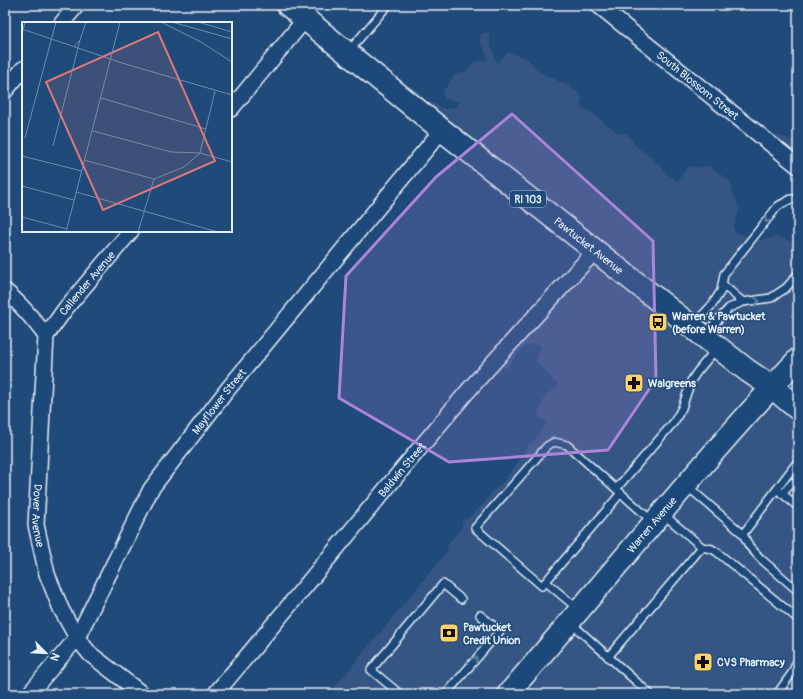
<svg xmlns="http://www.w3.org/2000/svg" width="803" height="699" font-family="Pangolin,sans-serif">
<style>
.built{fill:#365784}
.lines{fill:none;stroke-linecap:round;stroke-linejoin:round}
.service-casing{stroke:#e8f1f8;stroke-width:10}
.minor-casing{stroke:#e8f1f8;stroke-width:18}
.secondary-casing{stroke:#e8f1f8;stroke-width:24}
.primary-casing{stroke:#e8f1f8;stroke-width:25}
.service{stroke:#1f4a7a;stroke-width:7}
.minor{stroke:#1f4a7a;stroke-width:15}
.secondary{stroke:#1f4a7a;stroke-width:21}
.primary{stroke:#1f4a7a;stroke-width:22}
.oneway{stroke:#6f8dac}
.marked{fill:#ac85d9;fill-opacity:0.2;stroke:#ac85d9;stroke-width:3;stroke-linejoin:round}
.labels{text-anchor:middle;stroke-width:3;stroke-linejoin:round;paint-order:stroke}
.shield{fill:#1f4a7a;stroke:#acbfd2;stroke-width:1}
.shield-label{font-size:10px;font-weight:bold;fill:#e8f1f8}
.street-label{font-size:11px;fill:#e8f1f8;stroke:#1f4a7a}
.poi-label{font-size:11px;font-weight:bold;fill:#e8f1f8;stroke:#1f4a7a;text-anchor:start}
.inset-road{fill:none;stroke:#6f8dac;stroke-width:1}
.view{fill:#dd787b;fill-opacity:0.15;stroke:#dd787b;stroke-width:2}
.inset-edge{fill:none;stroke:#e8f1f8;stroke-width:2}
</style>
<rect width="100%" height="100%" fill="#1f4a7a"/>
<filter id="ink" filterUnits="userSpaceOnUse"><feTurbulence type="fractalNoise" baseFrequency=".025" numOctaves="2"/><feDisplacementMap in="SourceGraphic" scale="8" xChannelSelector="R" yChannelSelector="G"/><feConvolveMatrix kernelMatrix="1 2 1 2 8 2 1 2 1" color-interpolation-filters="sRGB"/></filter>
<g filter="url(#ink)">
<!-- built -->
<path class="built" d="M482,33H489L490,45L494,52V59L498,63L507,52L528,59L539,72L565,84L582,96L580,106L595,115L618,133H626L637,147L658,163L667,174L678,181L688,166L700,168L704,166H709L732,183V192L735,197L739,210L733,229L737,233L760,240L778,237L796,243L798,242V694H329L447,552L448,544L462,527V520L467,519L483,504L493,491L505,480L517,464L528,445L533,442L547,423L537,415L546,395L555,389L558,385L553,380L548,373L536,361L541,346L536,344L526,346L520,351L506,369L504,368L499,356L588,248L410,98L411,88L412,85L427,101L445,109L456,107L460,102L446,99L442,94L454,75L466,71L474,62L486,60L487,58L485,50L479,40Z
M776,135L798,142V165L773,145Z"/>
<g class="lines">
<defs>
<path id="service" d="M348,52L388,5
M722,284L743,302
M693,325L712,305L721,291L724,274L778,206L791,199L798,200
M705,334L729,308L743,302L771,298L786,288L798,274
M687,486L743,534L749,546L761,559L798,591
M616,489L674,422L682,408L691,381L697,372L716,349
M777,489L798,507
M621,493L542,586L475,528L534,461L547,446L554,442L567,445L652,521
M782,494L792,483
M663,514L702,547L712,549L717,552L798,619
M743,534L798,461
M546,582L578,609
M571,623L650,694
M608,657L702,547
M400,694L371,670L443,584L461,599
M446,694L500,631L480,615
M777,694L792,673L798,659"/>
<g id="minor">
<path id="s1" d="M598,5L798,166"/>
<path d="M62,23L77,5"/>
<path d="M5,91L23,69"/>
<path d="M231,109L306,18"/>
<path id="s2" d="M5,291C21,304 34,320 46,336L36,525L47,574L61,609L77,638L90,654L142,694"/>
<path id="s3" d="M46,336L66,308L131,231"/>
<path id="s4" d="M29,694L77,638L151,489L228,389L442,130"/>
<path id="s5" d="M215,694C300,594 382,492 467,392C509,344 552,298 595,251"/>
</g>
<g id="secondary">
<path id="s6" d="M508,694C605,582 697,467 798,359"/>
</g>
<g id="primary">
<path id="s7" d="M288,5L442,130L748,371L772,387L798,409"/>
</g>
</defs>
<!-- service casing -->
<use href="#service" class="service-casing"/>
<!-- minor casing -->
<use href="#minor" class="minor-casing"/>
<!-- secondary casing -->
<use href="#secondary" class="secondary-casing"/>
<!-- primary casing -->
<use href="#primary" class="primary-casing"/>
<!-- service -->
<use href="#service" class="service"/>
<!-- minor -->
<use href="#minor" class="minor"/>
<!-- secondary -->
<use href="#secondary" class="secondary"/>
<!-- primary -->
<use href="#primary" class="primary"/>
</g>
<!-- one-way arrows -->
<defs><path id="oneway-chevron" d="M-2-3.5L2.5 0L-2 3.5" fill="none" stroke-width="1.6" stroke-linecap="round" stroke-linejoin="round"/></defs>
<g class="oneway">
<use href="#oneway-chevron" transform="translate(767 220) rotate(129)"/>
<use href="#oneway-chevron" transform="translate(757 301) rotate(-9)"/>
<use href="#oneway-chevron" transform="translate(475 659) rotate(-49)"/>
</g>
</g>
<!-- marked area -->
<path class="marked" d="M512,114L653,241L656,379L608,450L449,462L339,398L346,276L436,177Z"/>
<!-- icons -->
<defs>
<symbol id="bus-square" viewBox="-11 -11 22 22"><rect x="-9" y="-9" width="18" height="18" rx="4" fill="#ffd166" stroke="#1f4a7a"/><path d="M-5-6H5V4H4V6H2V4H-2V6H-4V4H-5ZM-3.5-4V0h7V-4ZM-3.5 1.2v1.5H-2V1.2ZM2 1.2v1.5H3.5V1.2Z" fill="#111"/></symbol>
<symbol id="pharmacy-square" viewBox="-11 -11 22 22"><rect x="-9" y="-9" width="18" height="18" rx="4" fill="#ffd166" stroke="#1f4a7a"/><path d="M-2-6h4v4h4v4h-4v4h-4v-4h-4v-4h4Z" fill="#111"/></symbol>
<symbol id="bank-square" viewBox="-11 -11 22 22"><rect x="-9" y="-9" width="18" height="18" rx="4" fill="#ffd166" stroke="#1f4a7a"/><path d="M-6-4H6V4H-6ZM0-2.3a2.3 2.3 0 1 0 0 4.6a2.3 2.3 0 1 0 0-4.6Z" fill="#111"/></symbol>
</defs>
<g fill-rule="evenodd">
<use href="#bus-square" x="647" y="311" width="22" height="22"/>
<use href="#pharmacy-square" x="623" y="372" width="22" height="22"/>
<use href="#bank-square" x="438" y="622" width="22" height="22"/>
<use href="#pharmacy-square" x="692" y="651" width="22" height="22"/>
</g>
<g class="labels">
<!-- shield labels -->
<rect class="shield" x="510" y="191" width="36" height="16" rx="3"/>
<g class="shield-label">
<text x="528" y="203">RI 103</text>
</g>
<!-- street labels -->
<g class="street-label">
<text dy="4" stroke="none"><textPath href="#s1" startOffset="128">South Blossom Street</textPath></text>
<text dy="4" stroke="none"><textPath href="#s7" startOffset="385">Pawtucket Avenue</textPath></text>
<text dy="4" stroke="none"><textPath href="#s3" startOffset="67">Callender Avenue</textPath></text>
<text dy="4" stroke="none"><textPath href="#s4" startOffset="351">Mayflower Street</textPath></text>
<text dy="4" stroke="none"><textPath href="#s5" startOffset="292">Baldwin Street</textPath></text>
<text dy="4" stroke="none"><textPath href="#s2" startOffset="241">Dover Avenue</textPath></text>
<text dy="4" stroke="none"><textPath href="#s6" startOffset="222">Warren Avenue</textPath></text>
</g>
<!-- poi labels -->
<g class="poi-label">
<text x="672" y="320">Warren &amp; Pawtucket<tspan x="672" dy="13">(before Warren)</tspan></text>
<text x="648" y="387">Walgreens</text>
<text x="463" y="631">Pawtucket<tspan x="463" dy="13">Credit Union</tspan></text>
<text x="717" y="666">CVS Pharmacy</text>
</g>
</g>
<!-- overview -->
<g transform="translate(22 22)">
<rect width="210" height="210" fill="#1f4a7a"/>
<path class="inset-road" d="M139,0L179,20L210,40M150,0L210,17M176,0L210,10M0,7L100,41L210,73M0,12L3,0M58,18L64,0M79,76L184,107M71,109L149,130L178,131L210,140M3,116L34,0M31,124L58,18L52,25M0,134L60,149M62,138L132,157M0,164L52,178M54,170L196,210M0,195L45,207M44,210L98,0M116,210L132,157L162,145L178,131L193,69"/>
<path class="view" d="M136,10L193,139L81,188L24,60Z"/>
<rect width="210" height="210" class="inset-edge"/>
</g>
<!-- margin -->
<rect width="803" height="699" fill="none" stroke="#1f4a7a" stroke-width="20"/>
<rect x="10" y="10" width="783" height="679" fill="none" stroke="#e8f1f8" stroke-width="1.5" filter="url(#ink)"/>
<!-- north arrow -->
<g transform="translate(46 653) rotate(114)" stroke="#1f4a7a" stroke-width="3" paint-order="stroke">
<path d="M0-3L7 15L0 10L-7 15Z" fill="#e8f1f8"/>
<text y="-6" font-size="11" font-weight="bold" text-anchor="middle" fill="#e8f1f8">N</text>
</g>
</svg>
